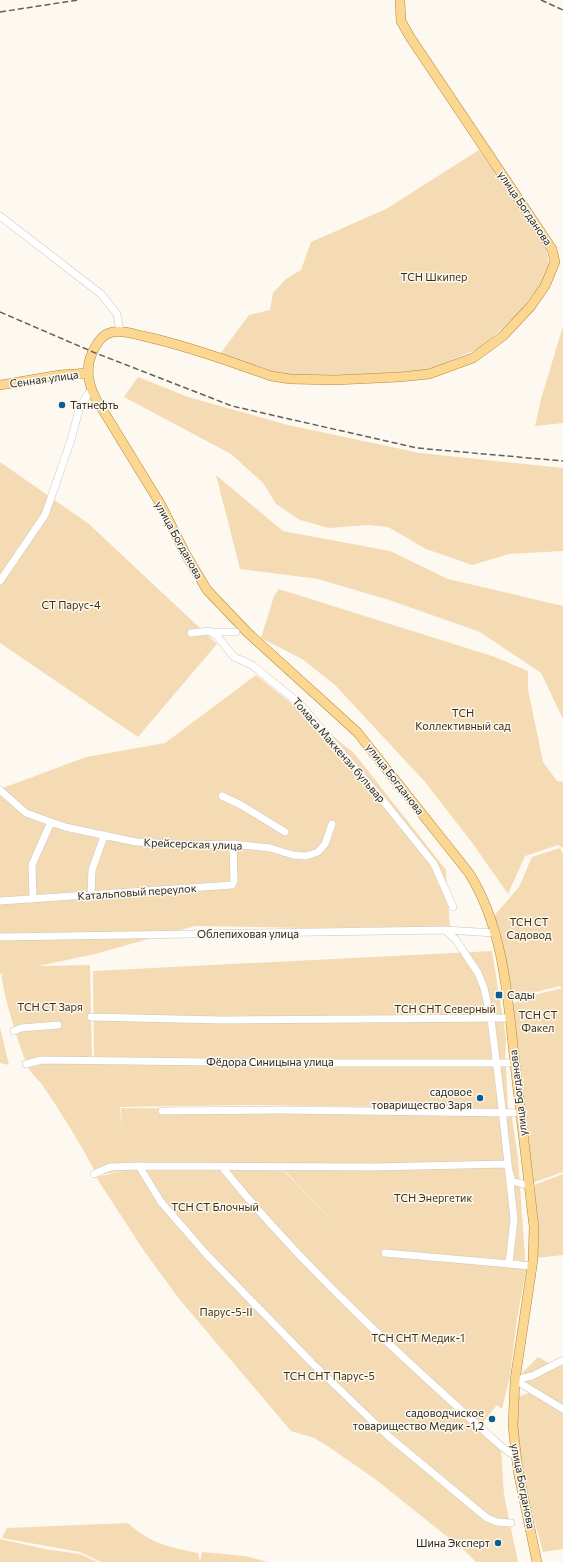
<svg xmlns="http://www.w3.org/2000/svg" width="563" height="1562" font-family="Commissioner,sans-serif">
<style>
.green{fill:#f4dbb4;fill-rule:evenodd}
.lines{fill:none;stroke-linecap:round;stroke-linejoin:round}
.minor-casing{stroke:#cbc7bf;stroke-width:8}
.major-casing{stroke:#b1883d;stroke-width:10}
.minor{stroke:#fff;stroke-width:7}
.major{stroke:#fbd792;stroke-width:9}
.rail{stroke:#62605b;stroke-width:1.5;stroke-dasharray:6 3;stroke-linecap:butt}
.poi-dot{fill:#075e8f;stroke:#fdf9f1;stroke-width:1.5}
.labels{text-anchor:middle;stroke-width:3;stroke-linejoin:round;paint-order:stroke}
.street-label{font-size:11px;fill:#2a2825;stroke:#fdf9f1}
.park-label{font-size:11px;fill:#402f11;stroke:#fdf9f1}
.poi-label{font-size:11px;fill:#2a2825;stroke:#fdf9f1;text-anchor:end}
</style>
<rect width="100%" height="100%" fill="#fdf9f1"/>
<!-- green -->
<path class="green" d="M479,150L545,242L549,264L542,283L518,314L480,348L428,370L333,377L273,373L220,354L249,315L270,310L273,293L286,279L301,270L311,242L386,209Z
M563,326V423L535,426L541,399Z
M138,377L188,397L288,425L420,453L563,468V551L509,554L472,565L426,549L388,527L368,525L329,528L300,520L276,504L263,483L231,454L124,397Z
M0,462L89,524L217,644L138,737L0,643Z
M216,475L283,531L390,551L448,579L563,606V719L541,673L480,632L389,600L318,579L240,569Z
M279,589L495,657L528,671V689L543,762L557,781L563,782V848L558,845L525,856L508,894L473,844L425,782L335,685L302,659L261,638L274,596Z
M256,675L354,753L446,870L450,927L306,928L195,926L95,954L39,966L90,965L92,1063L310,1067H506L508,1109L246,1105L120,1107L122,1131L121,1108L511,1111L518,1158L526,1271L517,1319L510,1376L502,1409L497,1405L480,1426L501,1448L504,1495L518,1562H476L465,1551L375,1479L326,1445L314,1438L291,1431L180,1300L144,1251L96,1177L124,1171L97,1175C81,1145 63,1115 43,1086C40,1081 34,1077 31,1072C23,1061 0,985 2,974H0V789L86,757L165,743ZM142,1169L284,1170L345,1234L284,1171Z
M560,848L563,854V1172L532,1183L511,1004L534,995L562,988L560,986L532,993L509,1001L493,917L519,887L532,857Z
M492,951L506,1038L505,1064L94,1058L93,971Z
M0,1027L9,1065L0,1063Z
M563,1174V1255L536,1258L537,1225L534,1185Z
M538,1357L554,1366L563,1365V1408L534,1390L519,1376Z
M534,1391L563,1409V1549L543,1552C529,1501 513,1450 517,1397Z
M128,1523C151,1544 169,1547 198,1553L200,1561L202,1552L245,1556L268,1562H101L80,1552L2,1538L7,1528Z
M0,1539L45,1549L80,1554L98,1562H0Z"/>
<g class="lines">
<defs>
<path id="minor" d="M0,216L101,294L117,314L120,332
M0,581L45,515L71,440L80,406L91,390
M214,632H236
M191,633L209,631L217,636L234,657L252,665L300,704L381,798L434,864L453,907
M0,790L26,813L65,827L136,842L194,845L233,844L270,848L293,855L306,856L318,852L325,844L332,824
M222,796L241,805L285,832
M91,895L92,870L104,836
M33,899L32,865L51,822
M0,901L232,885L234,881L233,844
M445,930L456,940L478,973L484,988L491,1019L501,1100L514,1219L509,1264
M0,937L445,930L495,933
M91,1017L221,1020L509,1018
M14,1031L21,1028L58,1025
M26,1064L42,1060L308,1063H515
M162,1111L280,1110L520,1113
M139,1166L161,1202L207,1255L312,1363L387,1435L487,1518L497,1522L511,1523
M222,1167C305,1270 404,1359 502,1447L516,1457
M94,1174L110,1167L139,1166L374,1167L507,1164L512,1181L530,1186
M385,1253L532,1266
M515,1380L563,1409
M515,1380L532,1376L563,1360"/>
<path id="major" d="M400,0L401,21L410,37L552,249L555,262L545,286L531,306L503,336L473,358L429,374L400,377L335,380L290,379L271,376C229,361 187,346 143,336C133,334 123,330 113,332C102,334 97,343 92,353C85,369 88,384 96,399L161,505L185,553L207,590L248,633L357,732L469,873C506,932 508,1005 516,1073C522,1124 528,1176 534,1227L533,1260L515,1380L513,1426L518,1471L537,1562
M0,385L60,375L88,373"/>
</defs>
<!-- minor casing -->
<use href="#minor" class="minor-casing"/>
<!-- major casing -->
<use href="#major" class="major-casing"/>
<!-- minor -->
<use href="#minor" class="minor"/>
<!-- major -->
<use href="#major" class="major"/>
<!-- rail -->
<path class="rail" d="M541,0L563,10
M0,12L78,0
M0,312L93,352L232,406L417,448L563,461"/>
</g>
<!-- markers -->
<g class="poi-dot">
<circle cx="62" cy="405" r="4"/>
<rect x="495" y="991" width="8" height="8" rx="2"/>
<circle cx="480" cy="1098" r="4"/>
<circle cx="492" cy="1419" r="4"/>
<circle cx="498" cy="1543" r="4"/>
</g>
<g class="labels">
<!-- street labels -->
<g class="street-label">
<text transform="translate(525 208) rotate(56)" y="4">улица Богданова</text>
<text transform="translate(44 379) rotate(-8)" y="4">Сенная улица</text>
<text transform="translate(179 540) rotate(61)" y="4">улица Богданова</text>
<text transform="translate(339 750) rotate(49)" y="4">Томаса Маккензи бульвар</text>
<text transform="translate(395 779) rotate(52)" y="4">улица Богданова</text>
<text transform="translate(193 844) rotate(2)" y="4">Крейсерская улица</text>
<text transform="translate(137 892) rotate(-4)" y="4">Катальповый переулок</text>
<text x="248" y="938">Облепиховая улица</text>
<text x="270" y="1066">Фёдора Синицына улица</text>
<text transform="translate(518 1093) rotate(-97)" y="4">улица Богданова</text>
<text transform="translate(523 1486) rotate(79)" y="4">улица Богданова</text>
</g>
<!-- park labels -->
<g class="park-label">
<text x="434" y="281">ТСН Шкипер</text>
<text x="71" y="609">СТ Парус-4</text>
<text x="463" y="717">ТСН<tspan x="463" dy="13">Коллективный сад</tspan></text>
<text x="529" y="926">ТСН СТ<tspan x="529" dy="13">Садовод</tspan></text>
<text x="50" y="1011">ТСН СТ Заря</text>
<text x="445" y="1013">ТСН СНТ Северный</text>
<text x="538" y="1019">ТСН СТ<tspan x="538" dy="13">Факел</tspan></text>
<text x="433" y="1202">ТСН Энергетик</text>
<text x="215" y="1211">ТСН СТ Блочный</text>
<text x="226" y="1316">Парус-5-II</text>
<text x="418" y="1342">ТСН СНТ Медик-1</text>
<text x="329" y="1380">ТСН СНТ Парус-5</text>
</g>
<!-- poi labels -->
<g class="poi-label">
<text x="70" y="409" text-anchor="start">Татнефть</text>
<text x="507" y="999" text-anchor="start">Сады</text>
<text x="472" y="1096">садовое<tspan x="472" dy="13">товарищество Заря</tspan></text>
<text x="484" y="1417">садоводчиское<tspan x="484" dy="13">товарищество Медик -1,2</tspan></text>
<text x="490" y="1547">Шина Эксперт</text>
</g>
</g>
</svg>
